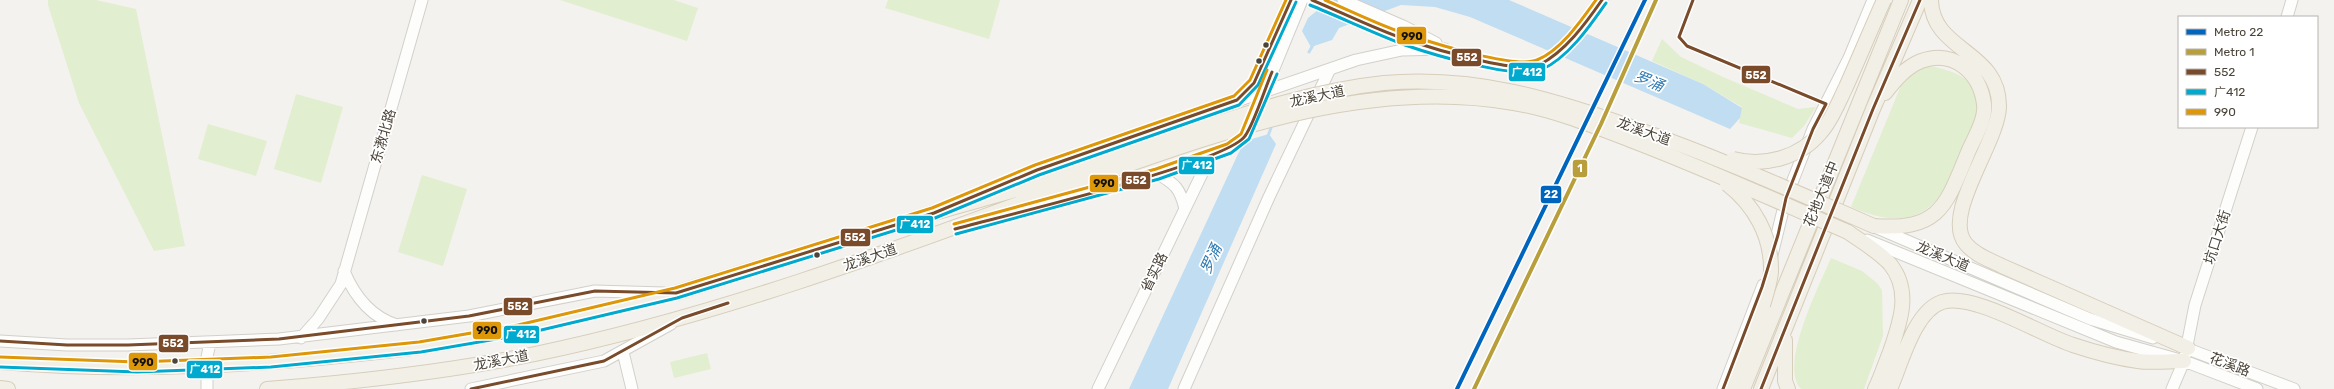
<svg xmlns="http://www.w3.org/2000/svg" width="2334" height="389" font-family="Rubik,'Noto Sans SC',sans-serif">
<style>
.green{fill:#e1eecf}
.water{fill:#c0ddf1}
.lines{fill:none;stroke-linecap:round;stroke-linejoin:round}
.stream{stroke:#c0ddf1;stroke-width:3}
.minor-casing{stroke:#d2d0cb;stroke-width:13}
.major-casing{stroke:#d6cebb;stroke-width:16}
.minor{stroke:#fdfdfc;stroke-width:11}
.major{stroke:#f2efe6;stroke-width:14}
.major-bridge-casing{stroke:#d6cebb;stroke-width:16;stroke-linecap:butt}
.major-bridge{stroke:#f2efe6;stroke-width:14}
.bus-1-casing{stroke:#fff;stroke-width:6}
.bus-2-casing{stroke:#fff;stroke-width:6}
.bus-3-casing{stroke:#fff;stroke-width:6}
.bus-1{stroke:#7a4b2a;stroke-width:3}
.bus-2{stroke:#00a9ce;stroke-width:3}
.bus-3{stroke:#dd9709;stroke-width:3}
.metro-1-casing{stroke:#fff;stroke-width:7}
.metro-2-casing{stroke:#fff;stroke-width:7}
.metro-1{stroke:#0065bd;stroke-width:4}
.metro-2{stroke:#b89f3c;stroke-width:4}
.bus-dot{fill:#4b4439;stroke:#fff;stroke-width:1.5}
.labels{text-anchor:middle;stroke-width:3.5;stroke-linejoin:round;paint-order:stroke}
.street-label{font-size:14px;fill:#4b4439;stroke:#fff}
.water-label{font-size:15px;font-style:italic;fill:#2e7ab2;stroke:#fff}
.line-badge{stroke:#fff;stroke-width:1.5}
.badge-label{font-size:11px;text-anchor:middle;font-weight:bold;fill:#fff}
.pale-badge-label{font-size:11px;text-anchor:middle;font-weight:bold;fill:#111}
</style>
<rect width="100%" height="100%" fill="#f4f2ee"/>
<!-- green -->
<path class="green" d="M48,0H96L136,9L185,246L154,251L79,103L48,5Z
M560,0H674L698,8L687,41Z
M888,0H1000L989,39L885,8Z
M1662,39L1681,57L1723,77L1798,109L1816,107L1804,126L1792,138L1739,123L1742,107L1703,84L1652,61Z
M1928,66C1948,69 1974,76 1978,100C1981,116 1968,135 1962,149C1956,162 1951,182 1942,194C1917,226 1886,222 1851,207L1902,83L1912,73Z
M296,94L343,107L321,183L274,169Z
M208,124L267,141L256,176L198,159Z
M422,175L467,189L443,266L398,252Z
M1831,258L1862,271L1877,283L1882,290L1883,336L1864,389H1801C1778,366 1820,284 1831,258Z
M707,353L711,369L674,378L670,362Z"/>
<!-- water -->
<path class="water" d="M1330,0H1509L1703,84L1742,108L1740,118L1730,129L1470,17L1435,7L1401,5L1339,28L1332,40L1311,47L1302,31L1308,18Z
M1269,134L1276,144L1168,389H1129L1238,154L1245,141Z"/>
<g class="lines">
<!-- stream -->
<path class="stream" d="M1309,52L1313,45
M1268,136L1271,128"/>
<defs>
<path id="minor" d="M1312,0L1407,40L1492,63L1526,68L1539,65L1559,51L1587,21L1602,0
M1343,0L1403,26L1436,43
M2287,17L2292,0
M1241,97L1254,83L1291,0
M1158,174C1175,184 1180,188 1185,209
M973,197L1037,170L1356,60L1402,50L1445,49
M994,219L1158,174L1217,153L1229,148L1245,137L1253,119L1302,0
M1877,228L2090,319L2153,338
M1867,240L2116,342L2184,361L2257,389
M1771,259L1786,198L1813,129L1849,58L1873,0
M344,271C354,295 371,317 397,325
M301,338L318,319L341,284L422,0
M0,341L67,345H128L279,339L469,316L595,291L664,293
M2180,346L2294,389
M623,352L632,389
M207,389V357L210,343
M471,389L604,361L671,324
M1098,389L1211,155
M1184,389L1269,197L1330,69
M1723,389L1763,285
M2172,389L2184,361L2195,305L2252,127"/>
<path id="major" d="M1931,0C1932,52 2000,50 1999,107C1998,143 1941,215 1966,244C1975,255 1990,260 2002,266L2188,348
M1874,226C1941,231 1946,205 1969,150C1975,137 1986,118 1984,104C1980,73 1954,49 1921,61C1906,67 1895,80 1885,93
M1848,232C1862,242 1878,251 1890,264C1912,291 1900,323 1890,352C1885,364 1881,377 1875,389
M1785,340V381L1788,389
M420,347L519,330L676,293L934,213L1051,180
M0,388L8,389
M267,389C357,382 446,372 535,354C713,317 886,253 1056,190
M1731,389L1763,305
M1743,389L1901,0
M1761,389L1873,109L1920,0
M1890,389C1901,365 1914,311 1942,302C1974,292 2041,335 2073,345C2094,352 2116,358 2138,361C2153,363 2169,361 2184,361"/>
</defs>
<!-- minor casing -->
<use href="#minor" class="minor-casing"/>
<!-- major casing -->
<use href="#major" class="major-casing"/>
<!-- minor -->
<use href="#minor" class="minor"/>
<!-- major -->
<use href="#major" class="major"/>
<defs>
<path id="major-bridge" d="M1733,159C1764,167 1800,158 1821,132C1832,120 1839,101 1846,87C1859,58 1871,29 1884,0
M1051,180C1098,164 1144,148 1191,132C1253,111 1317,90 1384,83C1475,75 1553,99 1637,129C1718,157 1795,192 1874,226
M1727,184C1754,205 1772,236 1771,272C1770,283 1766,295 1763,305
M1056,190C1202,140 1356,75 1514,103C1555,110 1594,126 1633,141C1706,169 1777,201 1848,232
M0,362C140,374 281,364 420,347"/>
</defs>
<!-- major-bridge casing -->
<use href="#major-bridge" class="major-bridge-casing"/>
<!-- major-bridge -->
<use href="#major-bridge" class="major-bridge"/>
<defs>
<path id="bus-1" d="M1312,0C1343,13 1375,29 1407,40C1431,48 1519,75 1539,65C1565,52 1586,23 1602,0
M1693,0L1679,37L1687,46L1826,104L1813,129L1786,198L1778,235L1762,287L1723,389
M955,229C999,217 1227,163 1245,136C1254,124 1265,88 1272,72
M0,341L67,345H128L279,339L469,316L595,291L676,293L934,213L1037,170L1237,100L1254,83L1291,0
M471,389L604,361L682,318L728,303
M1761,389L1873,109L1920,0"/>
<path id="bus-2" d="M1310,5C1342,18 1373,33 1405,45C1431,54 1517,80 1541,70C1568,58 1590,26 1606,3
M956,234L1159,179L1231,153L1249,139L1277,74
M0,367L137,372L271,367L421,352L520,335L677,298L935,218L1039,175L1239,105L1258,85L1296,2"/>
<path id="bus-3" d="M1325,0C1353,12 1381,26 1409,35C1433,43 1516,69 1537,60C1561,50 1581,21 1596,0
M954,224L1156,169L1227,144L1241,134L1267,70
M0,357L137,362L271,357L419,342L518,325L675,288L932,208L1035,165L1234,96L1250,80L1286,0"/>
</defs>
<!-- bus-1 casing -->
<use href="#bus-1" class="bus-1-casing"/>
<!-- bus-2 casing -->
<use href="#bus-2" class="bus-2-casing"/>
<!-- bus-3 casing -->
<use href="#bus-3" class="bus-3-casing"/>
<!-- bus-1 -->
<use href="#bus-1" class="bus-1"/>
<!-- bus-2 -->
<use href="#bus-2" class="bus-2"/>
<!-- bus-3 -->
<use href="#bus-3" class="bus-3"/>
<defs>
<path id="metro-1" d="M1457,389L1645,0"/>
<path id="metro-2" d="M1474,389L1601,124L1656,0"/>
</defs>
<!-- metro-1 casing -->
<use href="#metro-1" class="metro-1-casing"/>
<!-- metro-2 casing -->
<use href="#metro-2" class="metro-2-casing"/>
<!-- metro-1 -->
<use href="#metro-1" class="metro-1"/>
<!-- metro-2 -->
<use href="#metro-2" class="metro-2"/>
</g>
<!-- markers -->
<g class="bus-dot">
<circle cx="1266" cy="45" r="3.5"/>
<circle cx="1259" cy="61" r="3.5"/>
<circle cx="817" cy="255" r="3.5"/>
<circle cx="424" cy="321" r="3.5"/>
<circle cx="175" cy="361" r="3.5"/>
</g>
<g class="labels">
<!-- street labels -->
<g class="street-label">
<text transform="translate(1317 96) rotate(-12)" y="5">龙溪大道</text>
<text transform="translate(1644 131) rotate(20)" y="5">龙溪大道</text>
<text transform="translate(383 136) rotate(-74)" y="5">东漖北路</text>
<text transform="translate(1821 194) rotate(-68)" y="5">花地大道中</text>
<text transform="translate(2217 237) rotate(-72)" y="5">坑口大街</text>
<text transform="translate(1943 256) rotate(23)" y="5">龙溪大道</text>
<text transform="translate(870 257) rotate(-19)" y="5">龙溪大道</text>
<text transform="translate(1154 272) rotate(-64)" y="5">省实路</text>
<text transform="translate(501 360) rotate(-11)" y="5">龙溪大道</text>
<text transform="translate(2230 364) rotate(21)" y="5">花溪路</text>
</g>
<!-- water labels -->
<g class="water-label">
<text transform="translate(1649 81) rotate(22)" y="5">罗涌</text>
<text transform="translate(1211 259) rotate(-65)" y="5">罗涌</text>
</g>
</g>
<g class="line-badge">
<rect x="1396" y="26" width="31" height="19" rx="4" fill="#dd9709"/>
<rect x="1451" y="48" width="31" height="19" rx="4" fill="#7a4b2a"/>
<rect x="1508" y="62" width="38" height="20" rx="4" fill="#00a9ce"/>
<rect x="1741" y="65" width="30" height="19" rx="4" fill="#7a4b2a"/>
<rect x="1178" y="156" width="37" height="19" rx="4" fill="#00a9ce"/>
<rect x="1572" y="159" width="16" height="19" rx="4" fill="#b89f3c"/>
<rect x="1121" y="171" width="30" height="19" rx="4" fill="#7a4b2a"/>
<rect x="1089" y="174" width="30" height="19" rx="4" fill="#dd9709"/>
<rect x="1540" y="185" width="22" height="19" rx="4" fill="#0065bd"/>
<rect x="896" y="215" width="38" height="19" rx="4" fill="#00a9ce"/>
<rect x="840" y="228" width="31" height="19" rx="4" fill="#7a4b2a"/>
<rect x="503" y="297" width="30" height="19" rx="4" fill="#7a4b2a"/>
<rect x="472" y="321" width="30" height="19" rx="4" fill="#dd9709"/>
<rect x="503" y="325" width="37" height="19" rx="4" fill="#00a9ce"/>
<rect x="158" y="334" width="31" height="19" rx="4" fill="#7a4b2a"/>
<rect x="128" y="352" width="30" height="19" rx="4" fill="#dd9709"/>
<rect x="186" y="360" width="37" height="19" rx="4" fill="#00a9ce"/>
</g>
<g class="badge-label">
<text x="1467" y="61">552</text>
<text x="1527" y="76">广412</text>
<text x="1756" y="79">552</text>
<text x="1197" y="169">广412</text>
<text x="1580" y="172">1</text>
<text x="1136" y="184">552</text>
<text x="1551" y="198">22</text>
<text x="915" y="228">广412</text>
<text x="855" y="241">552</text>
<text x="518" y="310">552</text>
<text x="521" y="338">广412</text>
<text x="173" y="347">552</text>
<text x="205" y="373">广412</text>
</g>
<g class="pale-badge-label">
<text x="1412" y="40">990</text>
<text x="1104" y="187">990</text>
<text x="487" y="334">990</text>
<text x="143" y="366">990</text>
</g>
<!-- legend -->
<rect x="2178" y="16" width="140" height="112" fill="#ffffff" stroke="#b7b4b0"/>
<rect x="2186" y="29" width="20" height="6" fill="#0065bd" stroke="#b7b4b0"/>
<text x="2214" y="36" font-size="12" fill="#4b4439">Metro 22</text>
<rect x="2186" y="49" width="20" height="6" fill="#b89f3c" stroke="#b7b4b0"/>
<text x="2214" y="56" font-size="12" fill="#4b4439">Metro 1</text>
<rect x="2186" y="69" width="20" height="6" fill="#7a4b2a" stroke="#b7b4b0"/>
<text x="2214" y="76" font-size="12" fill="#4b4439">552</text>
<rect x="2186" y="89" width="20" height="6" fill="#00a9ce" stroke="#b7b4b0"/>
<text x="2214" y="96" font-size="12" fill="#4b4439">广412</text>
<rect x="2186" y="109" width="20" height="6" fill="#dd9709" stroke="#b7b4b0"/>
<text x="2214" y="116" font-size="12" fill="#4b4439">990</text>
</svg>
